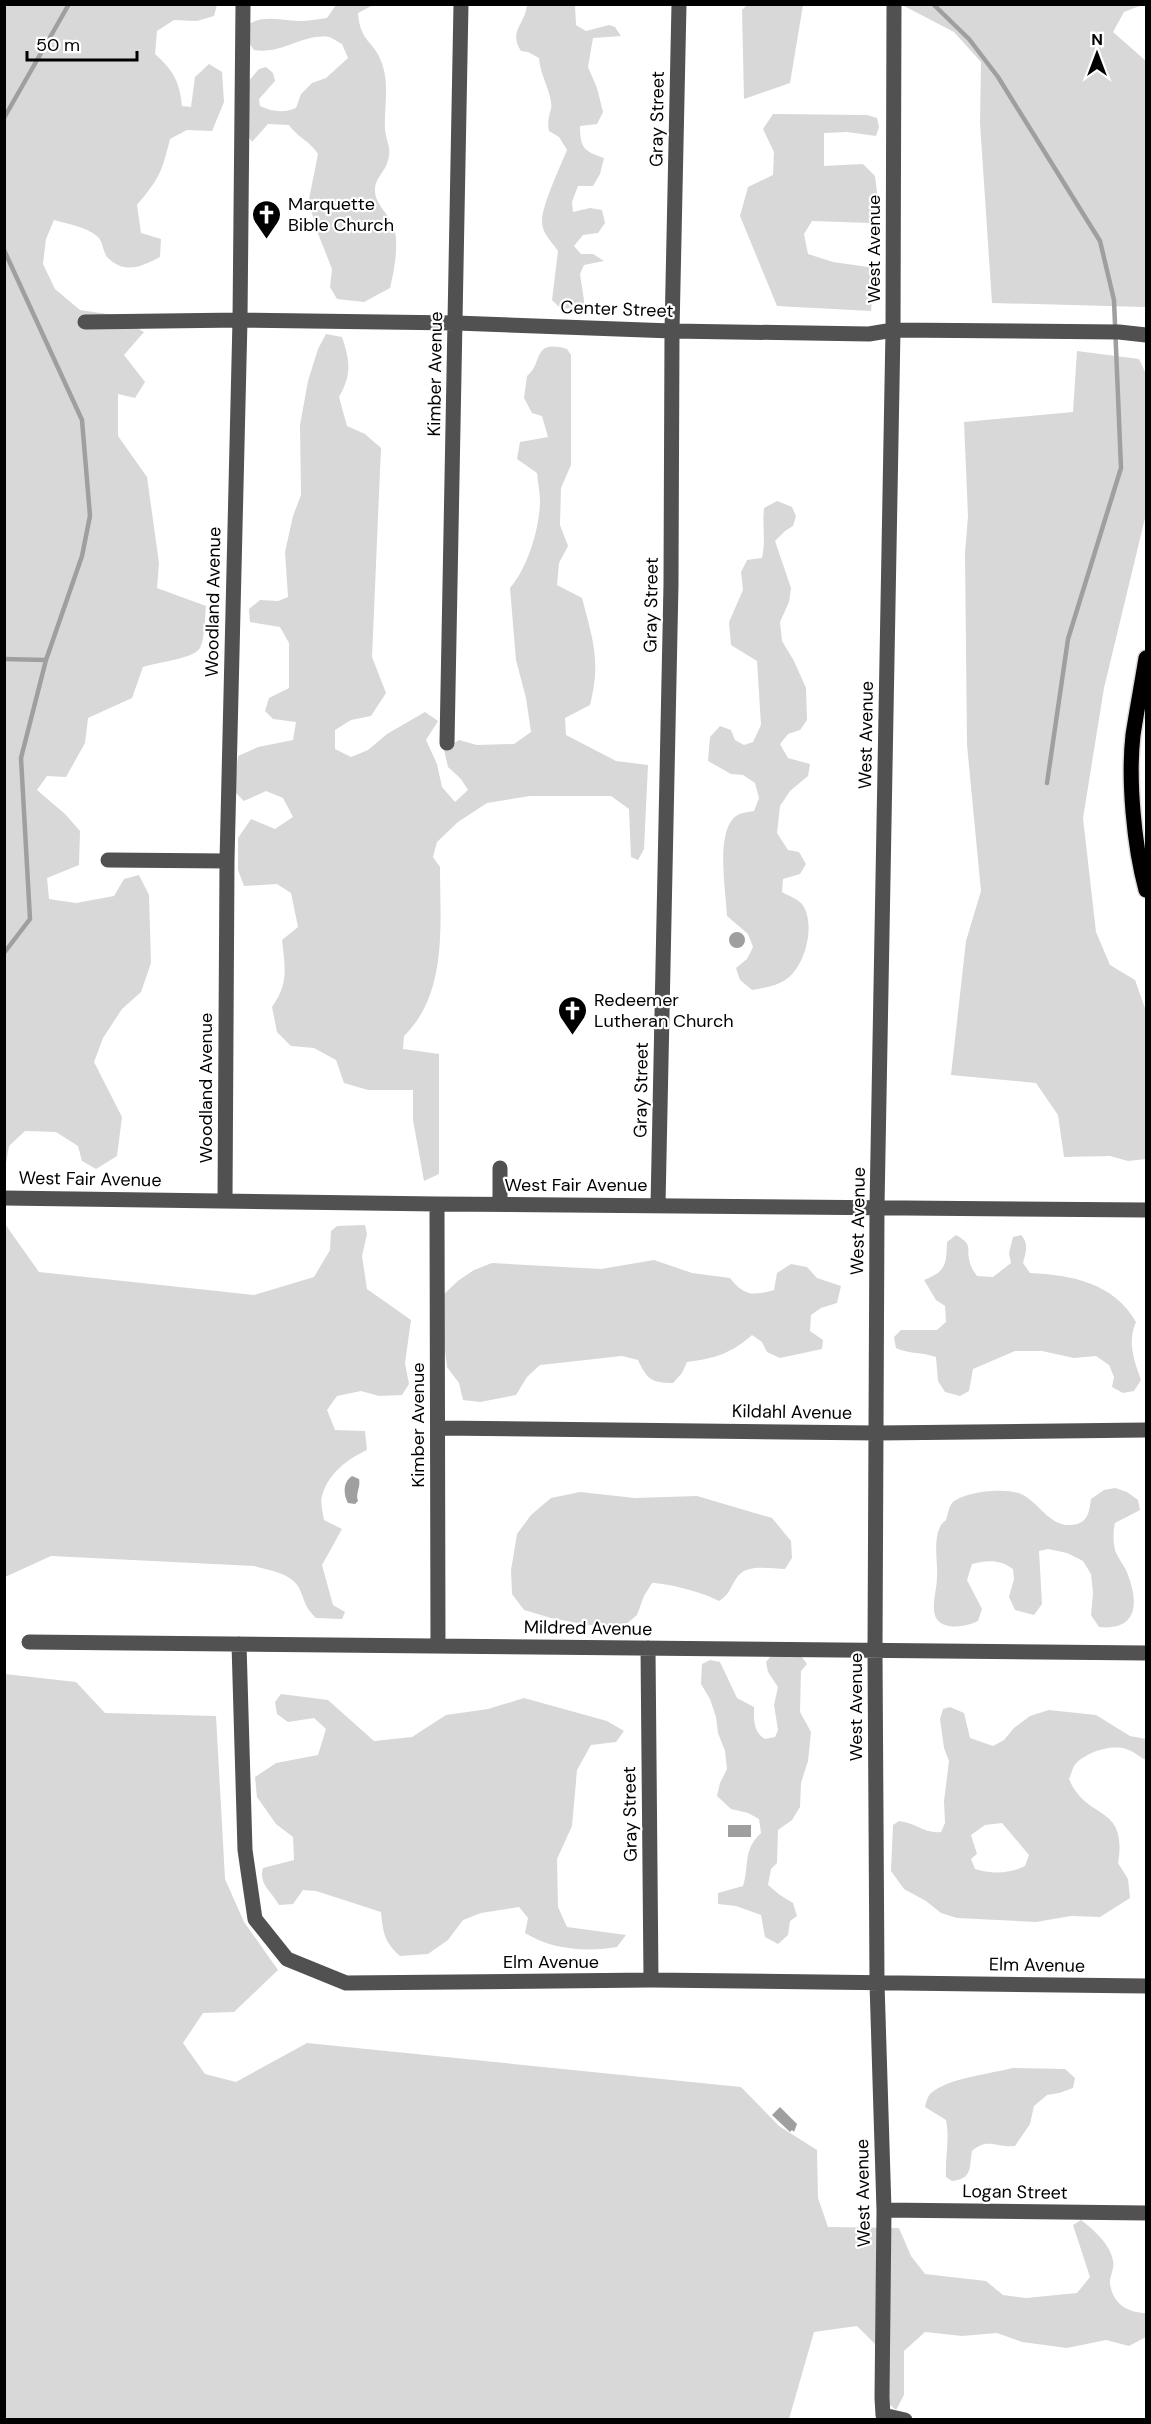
<svg xmlns="http://www.w3.org/2000/svg" width="1151" height="2424" font-family="'DM Sans',sans-serif">
<style>
.green{fill:#d8d8d8;fill-rule:evenodd}
.water{fill:#9f9f9f}
.lines{fill:none;stroke-linecap:round;stroke-linejoin:round}
.stream{stroke:#9f9f9f;stroke-width:4.5}
.major-casing{stroke:#dbdbdb;stroke-width:18}
.minor{stroke:#515151;stroke-width:15}
.major{stroke:#000;stroke-width:15}
.labels{text-anchor:middle;stroke-width:4.5;stroke-linejoin:round;paint-order:stroke}
.street-label{font-size:18px;fill:#000;stroke:#fff}
.poi-label{font-size:18px;fill:#000;stroke:#fff;text-anchor:start}
</style>
<rect width="100%" height="100%" fill="#fff"/>
<!-- green -->
<path class="green" d="M5,5H217L214,16L197,21L174,20L157,31L155,54C173,70 180,82 182,106L191,107L195,77L209,64L222,72L224,102L212,131L187,130L170,139C162,172 159,179 137,205L141,233L161,239L160,257C142,266 126,275 108,258C103,253 103,242 98,237C87,227 68,224 54,220L46,239L43,264L55,289L80,310L114,315L144,332L124,355L145,382L135,398L118,394V436L147,477L159,563L157,588L206,606C205,615 205,640 200,648C193,659 158,662 143,667L132,698L88,718L85,743L66,777L47,776L37,790L65,814L80,831L79,865L47,878L49,899L76,903L114,896L124,879L139,875L149,895L151,963L141,992L122,1009L103,1038L94,1062L122,1117L117,1156L96,1169L82,1161L78,1146L56,1132L25,1131L9,1146L5,1169Z
M336,5H373L358,13C360,42 374,41 381,61C390,83 384,106 385,129C386,141 392,148 388,160C386,171 375,178 375,189C374,203 388,213 393,225C400,241 394,272 390,288L364,302L337,299L330,287L332,269L315,226L309,199L318,154C309,140 298,138 289,125L268,124L252,142L245,131L247,83L259,69L266,67L273,73L275,81L259,99L260,106C273,112 283,113 296,108L301,94L312,83L326,78L348,58L342,44C338,42 333,38 329,37C304,33 281,55 254,50L247,40L248,25C262,14 282,21 299,21C308,21 318,19 327,18Z
M527,5H575L576,25L586,31L609,25L615,27L621,36L593,38L588,67L597,88L603,112L597,124L580,126C580,148 584,151 604,158L600,174L593,186H578L572,202L573,212L590,208L602,210L605,223L598,233L583,235L574,246L581,254H593L604,261L584,265L580,274L585,307L561,309L552,300L558,251C552,242 542,233 542,222C541,207 561,165 567,150L559,137L549,131C546,115 553,112 551,102C549,87 540,74 539,58L528,52L521,51C508,31 525,25 527,5Z
M747,5H803L790,83L744,99L742,10Z
M902,5H1142L1124,12L1113,32L1146,61V307L992,303L980,123L981,62L954,32Z
M773,114L867,115L877,118L879,127L876,136L847,132L824,133V166L863,164L875,176L879,208L870,223L812,221L804,234L808,254L833,262L875,268L871,311L777,306L740,216L748,187L773,175L774,152L763,129Z
M326,334L342,337C350,361 352,374 339,397L347,426L365,434L381,448L372,657L386,693L371,716L351,720L335,730V749L351,757L368,750L387,734L425,712L438,721L426,740L437,764L442,787L455,802L468,790L461,779L448,767L444,750L459,740L477,745L514,744L531,732L526,698L516,660L510,588C528,567 539,530 540,502C540,493 538,483 537,473L517,459L520,442L548,437L542,416L532,413L524,398L527,376C544,363 531,339 567,349L571,355V465L561,488L560,525L568,546L559,563L557,585L582,598C593,640 601,661 590,705L565,718L566,735L616,761L648,765L644,849L638,860L631,857L629,809L611,796H530L487,803L458,822L437,842L433,857L440,867C440,924 448,993 404,1036L403,1049L439,1054V1174L424,1181L413,1120V1090H368L344,1083L336,1060L314,1048L291,1046L277,1032L272,1007C289,983 285,968 282,940L298,927L291,893L277,884L244,886L238,870V838L251,819L275,829L293,817L283,798L266,791L244,801L234,791L238,756L258,747L293,740L296,722L273,719L265,711L269,698L289,688V643L280,627L250,622L249,609L260,600L278,601L288,597L285,552L293,516L301,495L300,425L308,381L318,349Z
M1077,351L1139,359L1146,374V514L1104,688L1083,818L1096,932L1110,965L1135,980L1146,1011V1159L1128,1161L1110,1156L1064,1157L1058,1115L1036,1083L951,1075L966,941L981,891L967,745L965,553L968,516L964,422L1073,412Z
M777,501L792,507L796,516L793,526L785,531L775,541L791,588L789,602L780,622L782,641L794,661L806,688L807,720L800,730L788,734L780,744L788,758L810,764L808,776L790,791L780,806L777,833L788,850L799,852L806,864L800,874L783,879L782,892C787,895 798,899 802,904C816,923 806,964 788,978C778,986 764,988 752,990L740,980L736,968L747,959L753,947L748,934L727,916C726,891 715,832 736,816C740,813 748,812 754,811L759,798L755,783L743,775L731,774L708,761L710,737L720,726L731,730L735,740L744,745L753,742L761,725L757,661L731,645L729,622L743,590L741,572L747,560L762,558C766,540 762,526 764,508Z
M5,1224L39,1272L254,1295L314,1277L330,1250L331,1231L337,1226L365,1225L367,1234L362,1256L367,1289L411,1320L405,1363L409,1384L402,1395L379,1396L361,1391L337,1396L327,1410L335,1430L365,1431L367,1450C347,1459 328,1474 322,1496C320,1503 323,1513 324,1520L342,1529L322,1565L333,1605L345,1612L342,1619L316,1618C305,1607 306,1604 300,1590C293,1573 270,1571 254,1566L51,1556L5,1577Z
M956,1235C975,1246 965,1247 970,1263C971,1267 974,1272 977,1276L993,1277L1011,1263L1009,1253L1013,1237L1021,1235C1029,1243 1026,1252 1023,1263L1030,1273C1072,1275 1114,1283 1136,1322C1127,1342 1134,1360 1141,1380L1134,1391L1123,1393L1112,1387L1114,1377L1109,1365L1096,1356L1074,1358L1042,1351H1015L973,1369L969,1391L960,1396L945,1392L938,1381L936,1357C922,1352 909,1354 896,1348L894,1337L901,1330H937L946,1322L945,1306L936,1300L924,1280C947,1271 946,1264 947,1242Z
M654,1260L692,1273L730,1278C744,1296 753,1296 774,1290L777,1273L791,1264L807,1267L817,1278L841,1286L837,1303L821,1308L811,1315L810,1331L823,1340L822,1349L780,1358L767,1352L762,1342L752,1335C730,1354 716,1358 687,1362L682,1373L673,1383C651,1383 647,1379 638,1360L622,1356L540,1365L527,1377L516,1395L480,1402L463,1400L459,1383L447,1367L442,1325L444,1294L459,1280L474,1270L492,1263L601,1269Z
M1115,1488L1127,1492L1138,1500L1140,1510L1115,1523C1113,1532 1113,1540 1115,1550C1118,1559 1125,1566 1128,1575C1139,1604 1137,1631 1099,1627L1091,1615L1093,1593L1091,1574L1083,1561L1067,1553L1048,1549L1039,1551L1042,1604L1034,1615L1015,1610L1009,1597L1014,1579L1013,1569C1000,1559 987,1560 972,1564L967,1580L982,1609L978,1621C965,1628 934,1632 934,1609C933,1599 937,1588 937,1577C938,1562 933,1541 940,1527C941,1524 944,1522 946,1520C948,1514 949,1507 952,1503C964,1491 1009,1487 1023,1495C1040,1504 1050,1527 1072,1525C1088,1523 1089,1513 1091,1499L1104,1490Z
M580,1492L635,1498L697,1496L772,1518L791,1541L792,1558L785,1569C771,1569 749,1564 739,1575C730,1585 732,1593 719,1601C705,1593 667,1583 652,1583L644,1596L637,1615L624,1626L588,1625L551,1618L524,1610L512,1594L511,1570L517,1534L531,1515L551,1498Z
M781,1655L802,1657L807,1664L801,1671L800,1712L811,1732L808,1761L801,1783L800,1807L792,1820L778,1830L777,1863L771,1869L768,1885L780,1895L793,1903L797,1916L790,1921L788,1935L778,1944L765,1937L761,1915L736,1906L718,1904V1893L743,1886C750,1864 742,1851 761,1833L759,1819L748,1813L731,1809L717,1796L720,1783L727,1769L725,1751L718,1733L716,1717L710,1699L701,1684L702,1664L710,1660L720,1662L737,1698L754,1707C754,1720 753,1732 765,1739L775,1737L778,1730L774,1705L778,1687L768,1672L766,1662L770,1657Z
M5,1674L76,1682L105,1713L216,1716L225,1879L244,1922L278,1970L234,2012L203,2013L183,2043L205,2074L236,2082L307,2043L741,2087L779,2126L817,2150L818,2198L828,2227L899,2228L911,2256L925,2274L986,2281L1003,2295L1026,2298L1077,2293L1090,2277L1073,2225L1081,2220C1093,2229 1111,2245 1113,2261C1115,2268 1109,2277 1110,2284C1113,2304 1128,2313 1146,2313V2337L1129,2346L1106,2340L1067,2348L1022,2342L997,2333L962,2336L925,2332L904,2351V2395L896,2410L888,2403L875,2344L857,2326L814,2332L789,2419L5,2420Z
M281,1694L328,1700L374,1741L412,1737L446,1715L488,1709L524,1698L607,1721L624,1731L616,1742L591,1745L577,1770L572,1826L557,1859L558,1907L567,1927L626,1935L617,1947C587,1952 552,1950 525,1933L528,1918L519,1907L481,1913L463,1920L448,1940L428,1954L400,1956C384,1942 383,1932 381,1912L316,1891L303,1890L293,1904L279,1905C272,1892 258,1884 263,1868L294,1860L293,1837L276,1824L257,1797L255,1777L276,1763L318,1755L326,1729L314,1718L288,1722L277,1714L275,1702Z
M950,1707L964,1713L970,1738L993,1746L1004,1740L1014,1728L1030,1716L1049,1710L1096,1715L1130,1736L1146,1739V1760C1139,1757 1134,1751 1126,1749C1110,1744 1084,1753 1074,1766C1072,1770 1071,1775 1069,1779C1087,1822 1128,1803 1118,1863L1128,1879L1130,1898L1100,1917L1071,1916L1036,1922L957,1918L941,1913L926,1901L904,1889L891,1871L893,1825L899,1821C916,1823 925,1834 941,1832L945,1823L944,1801L949,1761L944,1748L940,1719L943,1709ZM1002,1823L1029,1855L1025,1866C1010,1874 991,1874 975,1869L971,1859L977,1854L971,1835L985,1825Z
M1013,2068L1065,2069L1075,2078L1073,2088L1059,2093L1047,2095L1034,2106L1030,2124L1015,2146C996,2148 988,2137 972,2151C969,2167 973,2179 952,2181L946,2177C945,2156 950,2140 946,2120L925,2107C926,2102 927,2098 930,2094C947,2078 990,2074 1013,2068Z"/>
<!-- water -->
<path class="water" d="M729 940a8 8 0 1 1 16 0a8 8 0 1 1-16 0Z
M352,1476L359,1479C361,1488 355,1493 358,1501L355,1504L348,1503C343,1494 343,1482 352,1476Z
M728,1825H751V1837H728Z
M780,2107L797,2124L794,2132L792,2130L790,2132L772,2115Z"/>
<g class="lines">
<!-- stream -->
<path class="stream" d="M933,4L969,39L998,77L1100,241L1114,300L1121,468L1068,639L1047,783
M4,118L69,4
M4,250L82,420L90,516L82,556L46,660L21,758L30,919L4,953
M4,659L46,660"/>
<defs>
<path id="major" d="M1146,658C1142,683 1137,709 1133,735C1128,780 1134,846 1146,890"/>
</defs>
<!-- major casing -->
<use href="#major" class="major-casing"/>
<!-- minor -->
<path class="minor" d="M894,4L893,330L877,1207L875,1651L877,1983L884,2210L882,2398L883,2415L905,2420
M85,322L240,320L456,323L672,331L869,334L893,330L1119,332L1146,335
M447,743L461,4
M108,860L227,861
M4,1198L437,1204L1146,1210
M225,1201L227,861L240,320L243,4
M437,1204L438,1646
M500,1204V1168
M658,1205L671,584L672,331L679,4
M438,1428L877,1433L1146,1430
M29,1642L1146,1653
M239,1644L245,1850L255,1919L287,1959L346,1983L651,1980L1146,1986
M648,1648L651,1980
M884,2210L1146,2213"/>
<!-- major -->
<use href="#major" class="major"/>
</g>
<!-- icons -->
<defs>
<symbol id="church-pin" viewBox="-11 -11 22 30"><path d="M0 17L-7.5 6A9.5 9.5 0 1 1 7.5 6Z" fill="#000" stroke="#fff"/><path d="M-1.2-6h2.4v3.5h3.3v2.4h-3.3V6h-2.4V-.1h-3.3v-2.4h3.3Z" fill="#fff"/></symbol>
</defs>
<g fill-rule="evenodd">
<use href="#church-pin" x="250" y="198" width="33" height="45"/>
<use href="#church-pin" x="556" y="994" width="33" height="45"/>
</g>
<g class="labels">
<!-- street labels -->
<g class="street-label">
<text transform="translate(657 119) rotate(-89)" y="6">Gray Street</text>
<text transform="translate(874 249) rotate(-90)" y="6">West Avenue</text>
<text transform="translate(617 309) rotate(2)" y="6">Center Street</text>
<text transform="translate(435 374) rotate(-89)" y="6">Kimber Avenue</text>
<text transform="translate(213 602) rotate(-89)" y="6">Woodland Avenue</text>
<text transform="translate(651 605) rotate(-89)" y="6">Gray Street</text>
<text transform="translate(866 735) rotate(-89)" y="6">West Avenue</text>
<text transform="translate(206 1088) rotate(-90)" y="6">Woodland Avenue</text>
<text transform="translate(641 1090) rotate(-89)" y="6">Gray Street</text>
<text transform="translate(90 1179) rotate(1)" y="6">West Fair Avenue</text>
<text x="576" y="1191">West Fair Avenue</text>
<text transform="translate(858 1221) rotate(-89)" y="6">West Avenue</text>
<text transform="translate(792 1412) rotate(1)" y="6">Kildahl Avenue</text>
<text transform="translate(418 1425) rotate(-90)" y="6">Kimber Avenue</text>
<text transform="translate(588 1628) rotate(1)" y="6">Mildred Avenue</text>
<text transform="translate(856 1707) rotate(-90)" y="6">West Avenue</text>
<text transform="translate(630 1814) rotate(-91)" y="6">Gray Street</text>
<text x="551" y="1968">Elm Avenue</text>
<text transform="translate(1037 1965) rotate(1)" y="6">Elm Avenue</text>
<text transform="translate(1015 2192) rotate(1)" y="6">Logan Street</text>
<text transform="translate(863 2193) rotate(-91)" y="6">West Avenue</text>
</g>
<!-- poi labels -->
<g class="poi-label">
<text x="288" y="210">Marquette<tspan x="288" dy="21">Bible Church</tspan></text>
<text x="594" y="1006">Redeemer<tspan x="594" dy="21">Lutheran Church</tspan></text>
</g>
</g>
<!-- border -->
<rect width="1151" height="2424" fill="none" stroke="#000000" stroke-width="12"/>
<!-- north arrow -->
<g transform="translate(1097 54)" stroke="#ffffff" stroke-width="4.5" paint-order="stroke">
<path d="M0-4.5L10 22L0 15L-10 22Z" fill="#000000"/>
<text y="-9" font-size="16" font-weight="bold" text-anchor="middle" fill="#000000">N</text>
</g>
<!-- scale -->
<path d="M27 51v9h110v-9" fill="none" stroke="#000000" stroke-width="3"/>
<text x="36" y="51" font-size="18" fill="#000000" stroke="#ffffff" stroke-width="4.5" paint-order="stroke">50 m</text>
</svg>
